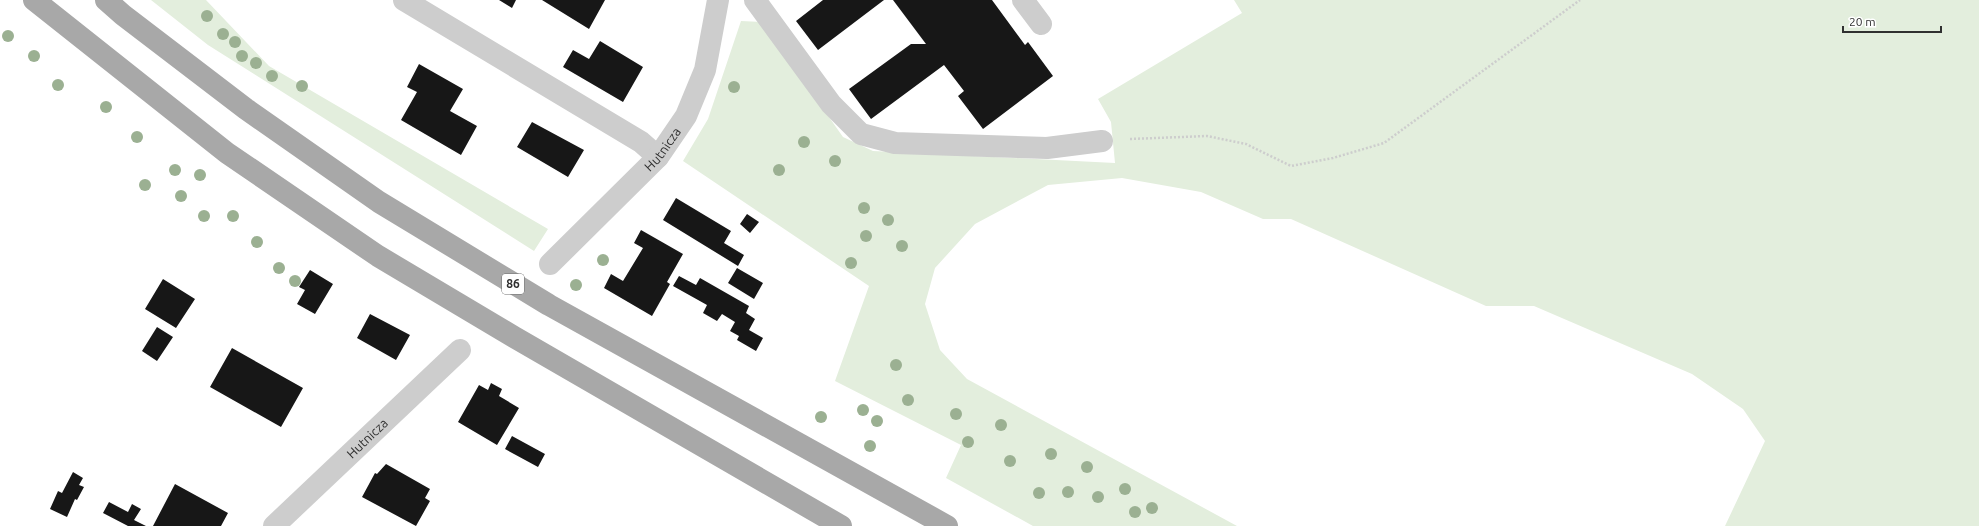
<svg xmlns="http://www.w3.org/2000/svg" width="1979" height="526" font-family="Ubuntu,sans-serif">
<style>
.green{fill:#e3eedd}
.building{fill:#171717}
.lines{fill:none;stroke-linecap:round;stroke-linejoin:round}
.path{stroke:#cdcdcd;stroke-width:2.5;stroke-dasharray:2 2;stroke-linecap:butt}
.minor{stroke:#cdcdcd;stroke-width:22}
.major{stroke:#a8a8a8;stroke-width:22}
.tree{fill:#9bb092}
.labels{text-anchor:middle;stroke-width:4;stroke-linejoin:round;paint-order:stroke}
.shield{fill:#fff;stroke:#6e6e6e;stroke-width:1}
.shield-label{font-size:12px;font-weight:bold;fill:#303030}
.street-label{font-size:13px;fill:#303030;stroke:#fff}
</style>
<rect width="100%" height="100%" fill="#fff"/>
<!-- green -->
<path class="green" d="M151,0H206L269,66L548,229L534,251L208,45Z
M1234,0H1979V526H1725L1765,441L1743,409L1692,374L1534,306H1486L1291,219H1263L1201,192L1122,178L1048,185L975,224L935,268L925,304L940,350L967,379L1237,526H1033L946,478L961,445L835,381L869,286L683,161L708,119L741,21L762,22L843,137L873,151L1115,163L1111,122L1098,99L1242,13Z"/>
<!-- building -->
<path class="building" d="M499,0H516L512,8Z
M542,0H605L589,29Z
M823,0H884L818,50L796,21Z
M893,0H992L1025,45L1028,42L1053,76L983,129L958,96L964,91L944,65L871,119L849,89L911,44H926Z
M600,41L643,67L623,102L563,67L573,50L589,59Z
M419,64L463,89L450,111L477,126L461,155L401,120L417,92L407,87Z
M532,122L584,150L568,177L517,147Z
M676,198L731,231L724,243L744,255L738,266L663,220Z
M747,214L759,222L750,233L740,224Z
M641,230L683,254L667,282L670,284L652,316L604,288L611,274L623,281L643,248L634,243Z
M737,268L763,283L754,299L728,283Z
M310,270L333,284L315,314L297,304L305,290L299,287Z
M679,276L696,285L700,278L749,306L746,313L755,319L749,330L763,338L756,351L737,340L739,336L730,331L735,322L722,314L717,321L703,313L707,305L673,286Z
M163,279L195,299L176,328L145,309Z
M370,314L410,335L396,360L357,338Z
M157,327L173,337L157,361L142,351Z
M232,348L303,388L281,427L210,387Z
M491,383L502,389L499,396L519,408L497,445L458,422L479,385L488,390Z
M512,436L545,454L538,467L505,449Z
M386,464L430,489L425,498L430,501L416,526L362,497L375,473L377,474Z
M73,472L83,478L79,485L84,487L77,500L75,499L67,517L50,509L58,491L62,493Z
M175,484L228,513L221,526H153Z
M109,502L128,512L132,504L141,509L134,520L146,526H128L103,513Z"/>
<g class="lines">
<!-- path -->
<path class="path" d="M1130,139L1207,136L1246,144L1291,166L1333,158L1384,143L1580,0"/>
<!-- minor -->
<g class="minor">
<path d="M404,0L641,142L658,157"/>
<path d="M755,0L831,104L861,134L895,143L1047,148L1102,141"/>
<path d="M1023,0L1041,24"/>
<path id="s1" d="M550,264L658,157L686,116L705,70L718,0"/>
<path id="s2" d="M274,526L460,350"/>
</g>
<!-- major -->
<path class="major" d="M34,0L227,153L378,256L514,337L841,526
M106,0L123,15L246,109L379,202L549,305L947,526"/>
</g>
<!-- trees -->
<g class="tree">
<circle cx="207" cy="16" r="6"/>
<circle cx="223" cy="34" r="6"/>
<circle cx="8" cy="36" r="6"/>
<circle cx="235" cy="42" r="6"/>
<circle cx="34" cy="56" r="6"/>
<circle cx="242" cy="56" r="6"/>
<circle cx="256" cy="63" r="6"/>
<circle cx="272" cy="76" r="6"/>
<circle cx="58" cy="85" r="6"/>
<circle cx="302" cy="86" r="6"/>
<circle cx="734" cy="87" r="6"/>
<circle cx="106" cy="107" r="6"/>
<circle cx="137" cy="137" r="6"/>
<circle cx="804" cy="142" r="6"/>
<circle cx="835" cy="161" r="6"/>
<circle cx="175" cy="170" r="6"/>
<circle cx="779" cy="170" r="6"/>
<circle cx="200" cy="175" r="6"/>
<circle cx="145" cy="185" r="6"/>
<circle cx="181" cy="196" r="6"/>
<circle cx="864" cy="208" r="6"/>
<circle cx="204" cy="216" r="6"/>
<circle cx="233" cy="216" r="6"/>
<circle cx="888" cy="220" r="6"/>
<circle cx="866" cy="236" r="6"/>
<circle cx="257" cy="242" r="6"/>
<circle cx="902" cy="246" r="6"/>
<circle cx="603" cy="260" r="6"/>
<circle cx="851" cy="263" r="6"/>
<circle cx="279" cy="268" r="6"/>
<circle cx="295" cy="281" r="6"/>
<circle cx="576" cy="285" r="6"/>
<circle cx="896" cy="365" r="6"/>
<circle cx="908" cy="400" r="6"/>
<circle cx="863" cy="410" r="6"/>
<circle cx="956" cy="414" r="6"/>
<circle cx="821" cy="417" r="6"/>
<circle cx="877" cy="421" r="6"/>
<circle cx="1001" cy="425" r="6"/>
<circle cx="968" cy="442" r="6"/>
<circle cx="870" cy="446" r="6"/>
<circle cx="1051" cy="454" r="6"/>
<circle cx="1010" cy="461" r="6"/>
<circle cx="1087" cy="467" r="6"/>
<circle cx="1125" cy="489" r="6"/>
<circle cx="1068" cy="492" r="6"/>
<circle cx="1039" cy="493" r="6"/>
<circle cx="1098" cy="497" r="6"/>
<circle cx="1152" cy="508" r="6"/>
<circle cx="1135" cy="512" r="6"/>
</g>
<g class="labels">
<!-- shield labels -->
<rect class="shield" x="502" y="274" width="22" height="20" rx="3"/>
<g class="shield-label">
<text x="513" y="288">86</text>
</g>
<!-- street labels -->
<g class="street-label">
<text dy="5" stroke="none"><textPath href="#s1" startOffset="161">Hutnicza</textPath></text>
<text dy="5" stroke="none"><textPath href="#s2" startOffset="128">Hutnicza</textPath></text>
</g>
</g>
<!-- scale -->
<path d="M1843 26v6h98v-6" fill="none" stroke="#303030" stroke-width="2"/>
<text x="1849" y="26" font-size="12" fill="#303030" stroke="#ffffff" stroke-width="3" paint-order="stroke">20 m</text>
</svg>
